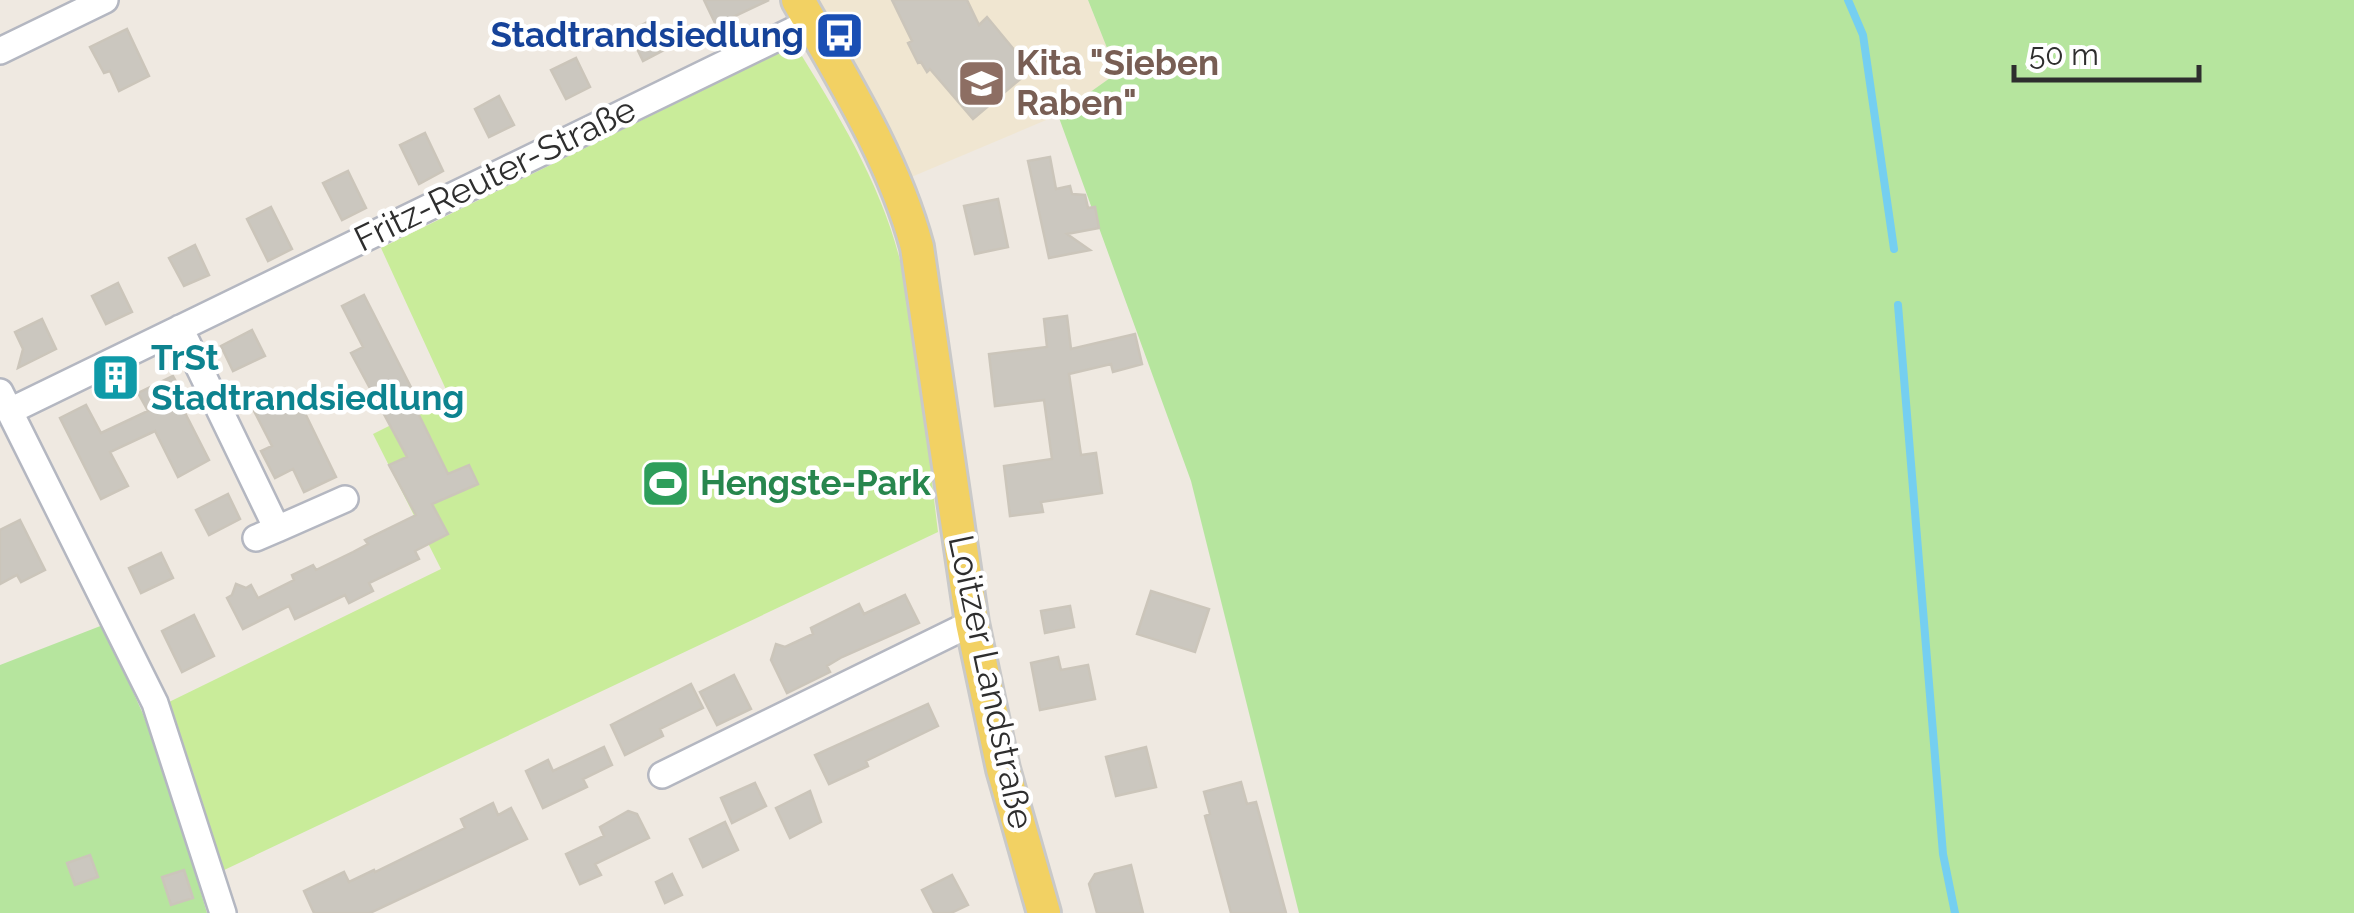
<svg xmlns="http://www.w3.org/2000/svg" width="2354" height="913" font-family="Raleway,sans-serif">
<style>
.education{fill:#f0e6d1}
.green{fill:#b6e59e}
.pitch{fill:#c9ec9a}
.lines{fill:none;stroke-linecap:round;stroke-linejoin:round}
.stream{stroke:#75cff0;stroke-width:8}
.building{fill:#cbc7bf;stroke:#cbc5ba;stroke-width:2.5}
.minor-casing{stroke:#b4b7c1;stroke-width:30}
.major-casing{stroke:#c9c9c9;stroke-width:38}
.minor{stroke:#fff;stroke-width:25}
.major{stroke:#f2d163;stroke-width:32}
.labels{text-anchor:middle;stroke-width:9;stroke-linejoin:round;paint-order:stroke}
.transit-label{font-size:35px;font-weight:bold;fill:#164399;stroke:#fff;text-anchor:end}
.education-label{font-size:35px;font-weight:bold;fill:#785e54;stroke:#fff;text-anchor:start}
.street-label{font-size:35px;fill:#2e2e2e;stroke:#fff}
.culture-label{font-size:35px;font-weight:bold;fill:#0d838f;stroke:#fff;text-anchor:start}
.leisure-label{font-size:35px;font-weight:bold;fill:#27864d;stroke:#fff;text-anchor:start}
</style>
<rect width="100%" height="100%" fill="#efe9e1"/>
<!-- education -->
<path class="education" d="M812,0H1088L1117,73L1058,115L909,178Z"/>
<!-- green -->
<path class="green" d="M1088,0H2354V913H1299L1191,481L1058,115L1117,73Z
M103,625L143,714L171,791L207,913H0V665Z"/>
<!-- pitch -->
<path class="pitch" d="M795,45C840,117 885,190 903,273C923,357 927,446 938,532L222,871L167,703L441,569L373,434L449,396L381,248Z"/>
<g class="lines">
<!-- stream -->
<path class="stream" d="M1848,0L1863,35L1894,249
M1898,305L1943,854L1955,913"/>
</g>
<!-- building -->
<path class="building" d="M704,0H769L716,25Z
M892,0H967L979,25L987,17L1031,70L973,119L930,69L927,72L921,62L918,63L908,43L912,41Z
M653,19L668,48L643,61L629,32Z
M127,29L149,76L119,91L110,71L104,73L90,47Z
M576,58L590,87L566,99L551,70Z
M499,96L514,125L489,137L475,109Z
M425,133L443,171L419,184L400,145Z
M1050,157L1056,189L1070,186L1072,194L1085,195L1088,208L1095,207L1099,228L1067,234L1090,250L1049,258L1028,161Z
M348,171L366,208L342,220L323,183Z
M998,199L1008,247L975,254L964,206Z
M271,207L292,249L268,261L247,219Z
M195,245L209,275L184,286L169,258Z
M118,283L132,312L106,324L92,296Z
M364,295L417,399L412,401L448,474L469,465L478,484L432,504L448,534L415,551L419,559L369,583L373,591L349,603L345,595L295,619L289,606L243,629L227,598L232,595L236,584L246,588L251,585L258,598L294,580L292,575L313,565L316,570L353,552L368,544L365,540L416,515L389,465L407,457L351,353L363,347L342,306Z
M1067,316L1071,349L1135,334L1142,364L1113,372L1111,364L1069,374L1081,455L1096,453L1102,493L1041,502L1043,512L1010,516L1004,466L1052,459L1044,400L995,406L989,354L1047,347L1044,319Z
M42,319L56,349L18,368L23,349L15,332Z
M252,330L265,356L233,371L221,346Z
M173,376L186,400L180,403L209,460L178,477L155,431L110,452L128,486L101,499L60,418L86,405L101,433L148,411L138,393Z
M282,389L295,414L303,409L336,477L304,492L293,469L275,478L261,451L272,446L251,405Z
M228,494L240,519L209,535L196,510Z
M20,520L45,570L21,582L17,575L0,584V530Z
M161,553L173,578L141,593L129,568Z
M1151,591L1209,609L1195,652L1137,634Z
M905,595L919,623L842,657L827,666L830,672L787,693L771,660L776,644L785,647L813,634L811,628L859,604L864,614Z
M1070,606L1074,627L1045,633L1041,611Z
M194,615L214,656L182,672L162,631Z
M1058,657L1061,670L1088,665L1095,699L1040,710L1031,663Z
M734,675L751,709L717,725L700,692Z
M691,684L703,708L660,729L663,736L625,755L611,725Z
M928,704L938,726L866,761L868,766L829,784L815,755Z
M604,747L612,765L583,779L587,787L543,808L526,771L548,760L553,771Z
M1146,747L1156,787L1116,796L1106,757Z
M1241,782L1247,804L1256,802L1286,913H1231L1205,816L1210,814L1204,792Z
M755,783L766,806L732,823L721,798Z
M810,791L821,822L790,838L776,808Z
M493,803L498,815L511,808L527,839L370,913H314L304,891L344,872L349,882L374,870L375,872L465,828L461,819Z
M628,811L637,814L649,838L595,864L601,875L580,884L566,854L604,836L600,827Z
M725,822L738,850L703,867L690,839Z
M90,855L98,877L75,885L67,863Z
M1131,865L1143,913H1097L1089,884L1095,874Z
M184,870L193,898L171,905L162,877Z
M672,874L682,895L665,903L656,882Z
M952,875L968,905L951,913H934L922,890Z"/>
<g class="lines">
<defs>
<path id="minor" d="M0,51L105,0
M180,328L277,529L256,538
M0,392L155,703L223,913
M10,411L810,22
M277,529L345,499
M662,775L972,623"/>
<path id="major" d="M798,0C843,79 893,158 917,247L972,623L1003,769L1044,913"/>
</defs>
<!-- minor casing -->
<use href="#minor" class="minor-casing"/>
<!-- major casing -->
<use href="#major" class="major-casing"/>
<!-- minor -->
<use href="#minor" class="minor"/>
<!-- major -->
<use href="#major" class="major"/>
</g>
<!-- icons -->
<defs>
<symbol id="bus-square" viewBox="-11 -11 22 22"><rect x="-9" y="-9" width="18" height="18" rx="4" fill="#1a4fb4" stroke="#fff"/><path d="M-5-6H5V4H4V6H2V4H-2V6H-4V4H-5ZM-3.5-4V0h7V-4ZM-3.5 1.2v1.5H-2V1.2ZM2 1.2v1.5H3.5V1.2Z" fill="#fff"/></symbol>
<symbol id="school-square" viewBox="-11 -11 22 22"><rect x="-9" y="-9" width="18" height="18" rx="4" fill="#8d6e63" stroke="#fff"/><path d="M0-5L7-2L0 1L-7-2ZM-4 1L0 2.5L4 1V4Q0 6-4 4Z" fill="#fff"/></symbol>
<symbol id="building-square" viewBox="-11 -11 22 22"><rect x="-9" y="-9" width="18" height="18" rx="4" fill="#0f9aa8" stroke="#fff"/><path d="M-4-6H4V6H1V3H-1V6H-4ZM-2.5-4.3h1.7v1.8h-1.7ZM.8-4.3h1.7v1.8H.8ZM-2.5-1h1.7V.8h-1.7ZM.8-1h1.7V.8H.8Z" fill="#fff"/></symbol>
<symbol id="stadium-square" viewBox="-11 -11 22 22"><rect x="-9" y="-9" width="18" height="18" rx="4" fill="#2e9e5b" stroke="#fff"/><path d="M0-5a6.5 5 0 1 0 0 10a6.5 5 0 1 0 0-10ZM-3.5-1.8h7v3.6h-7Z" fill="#fff"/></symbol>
</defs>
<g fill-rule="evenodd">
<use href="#bus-square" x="812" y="8" width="55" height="55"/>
<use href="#school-square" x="954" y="56" width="55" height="55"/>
<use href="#building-square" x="88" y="350" width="55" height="55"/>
<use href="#stadium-square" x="638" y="456" width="55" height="55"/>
</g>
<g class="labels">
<!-- transit labels -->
<g class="transit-label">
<text x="804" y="47">Stadtrandsiedlung</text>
</g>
<!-- education labels -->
<g class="education-label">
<text x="1016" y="75">Kita "Sieben<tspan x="1016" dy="40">Raben"</tspan></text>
</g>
<!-- street labels -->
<g class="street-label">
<text transform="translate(495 174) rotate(-26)" y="12">Fritz-Reuter-Straße</text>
<text transform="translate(991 682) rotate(78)" y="12">Loitzer Landstraße</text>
</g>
<!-- culture labels -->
<g class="culture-label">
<text x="151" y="370">TrSt<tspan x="151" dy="40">Stadtrandsiedlung</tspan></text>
</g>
<!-- leisure labels -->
<g class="leisure-label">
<text x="700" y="495">Hengste-Park</text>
</g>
</g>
<!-- scale -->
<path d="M2014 65v15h185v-15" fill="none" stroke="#2e2e2e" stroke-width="5"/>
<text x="2029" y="65" font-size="30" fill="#2e2e2e" stroke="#ffffff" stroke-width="8" paint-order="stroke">50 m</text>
</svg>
